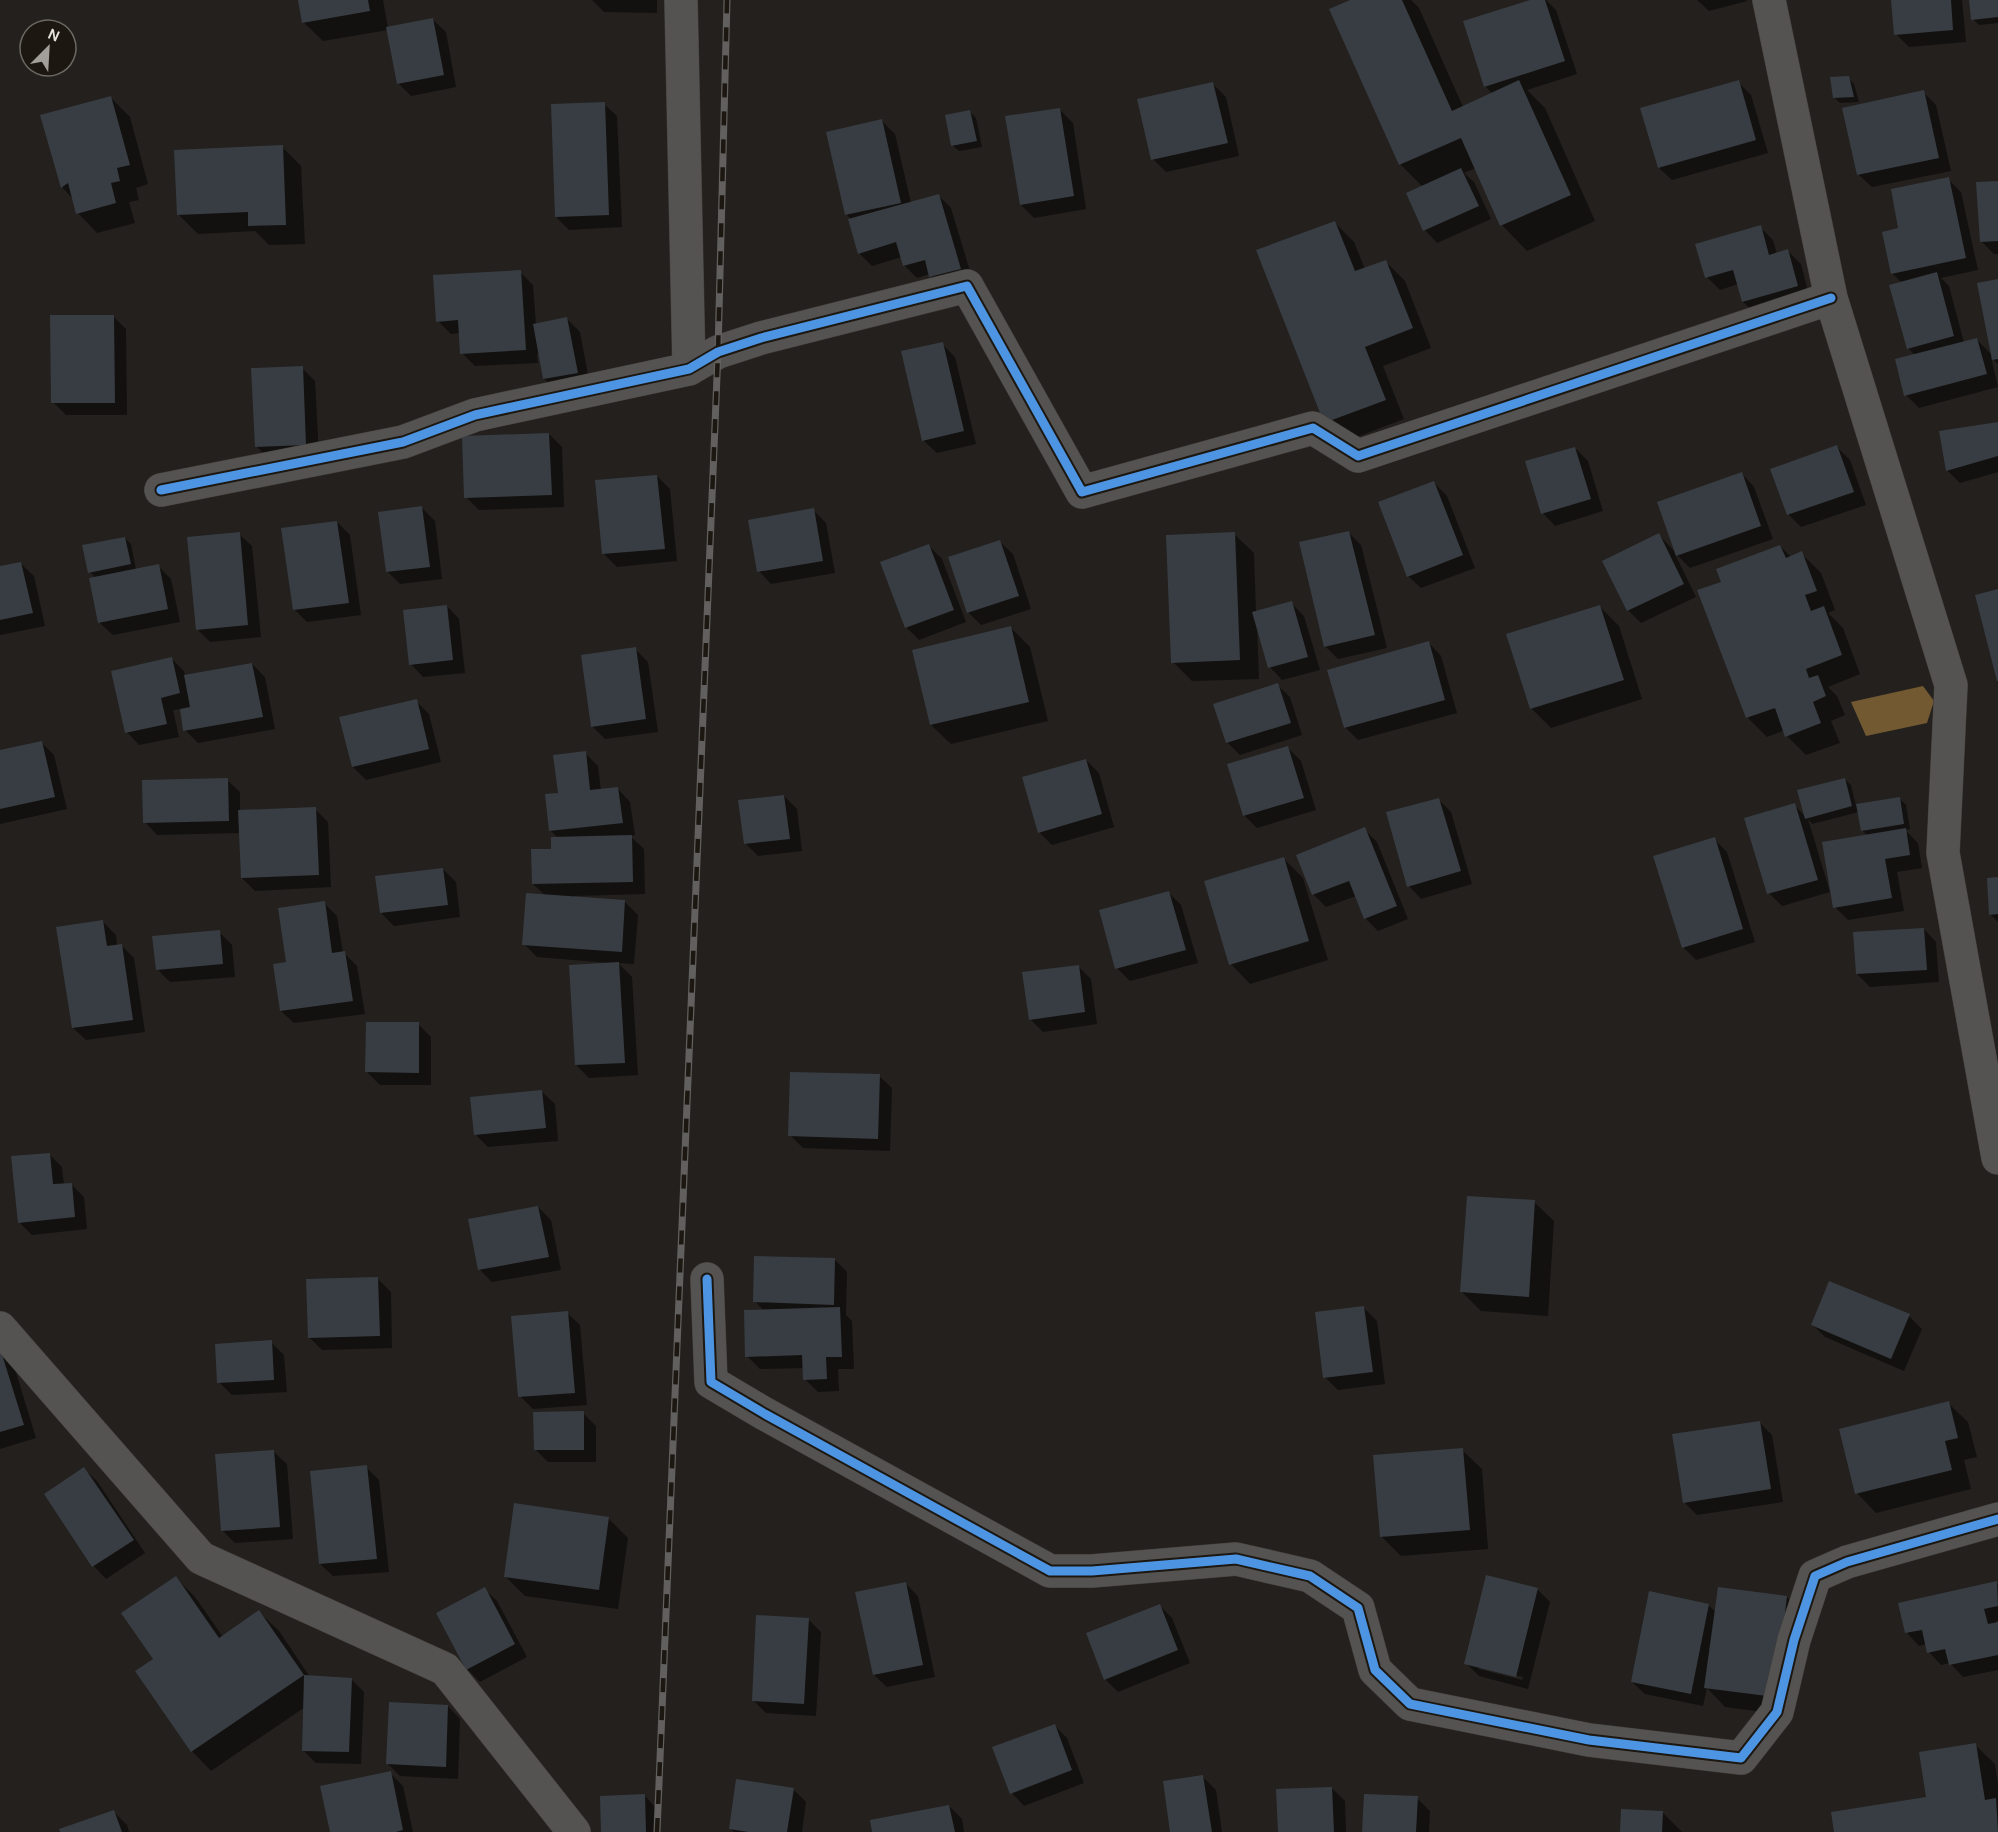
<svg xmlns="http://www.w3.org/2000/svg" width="1998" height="1832" font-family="Karla,sans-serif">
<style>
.water{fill:#725932}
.shadow{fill:#0007;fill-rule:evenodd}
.building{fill:#383d43}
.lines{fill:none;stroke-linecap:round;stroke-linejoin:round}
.minor-casing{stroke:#403d3a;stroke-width:34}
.minor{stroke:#555351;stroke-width:33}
.rail-casing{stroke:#62605e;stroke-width:7}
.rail{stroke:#1c1811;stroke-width:4.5;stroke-dasharray:14;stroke-linecap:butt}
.cycleway-casing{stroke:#1c1811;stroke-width:13}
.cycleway{stroke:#4d94e3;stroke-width:9}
</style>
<rect width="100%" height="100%" fill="#23201d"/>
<!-- water -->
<path class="water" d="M1923,686L1934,701L1927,723L1866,736L1851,702Z"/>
<!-- shadow -->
<path class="shadow" d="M299,0H383L388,28L433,20L446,32L456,87L411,96L398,83L388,30L323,41L303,22Z
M592,0H657V13L604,12Z
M1354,0H1411L1419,8L1463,107L1493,94L1485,86L1535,0H1546L1556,10L1577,74L1527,90L1545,108L1595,221L1527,251L1502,225L1476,168L1464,173L1474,182L1491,219L1437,243L1425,230L1423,187L1400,164Z
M1697,0H1746L1747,1L1709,11Z
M1893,0H1962L1966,42L1909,47L1896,34Z
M1970,0H1998V23L1979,25L1973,19Z
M1848,78L1854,84L1859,102L1840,103L1834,97Z
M1738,82L1751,95L1768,153L1672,180L1659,168Z
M1213,84L1226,97L1239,156L1166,172L1153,159Z
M1923,92L1936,105L1951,171L1872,187L1859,175Z
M111,98L130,117L148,184L136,188L139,200L129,202L135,223L97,233L78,213L74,200L62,187L42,116Z
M604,104L617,116L622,227L569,230L556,217Z
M1060,110L1073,123L1086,209L1034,218L1021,205Z
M970,112L976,118L982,147L959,151L952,145Z
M882,121L895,134L911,203L938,195L951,208L973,281L944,289L930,274L917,278L904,265L902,257L872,266L859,253L852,220L846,214Z
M282,147L301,166L305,244L269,245L255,231L198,234L178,214Z
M1948,179L1961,192L1978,270L1941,278L1949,286L1964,343L1976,339L1992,355L1998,281V364L1991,357L1998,387L1919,408L1906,395L1916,356L1908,348L1902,283L1892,273L1900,230Z
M1998,182V254H1994L1981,241Z
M1334,222L1354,242L1365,269L1386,262L1405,281L1431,348L1383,366L1404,419L1344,442L1325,423Z
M1760,227L1773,240L1777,254L1788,251L1801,264L1810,299L1756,314L1743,302L1738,284L1720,290L1707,277Z
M520,272L533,285L536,325L567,319L580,332L590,385L557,391L544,379L539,353L537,354L538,363L475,366L462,353L461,333L451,334L438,321Z
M113,316L126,329L127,415H66L53,402Z
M942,344L955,357L976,444L937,453L924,441Z
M302,368L315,381L319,457L269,459L256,446Z
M1998,423V472L1960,483L1947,470Z
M549,434L562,447L564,507L479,510L466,497Z
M1837,447L1850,460L1866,505L1801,527L1788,514Z
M1575,448L1588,461L1603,511L1555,526L1543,513Z
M1742,474L1754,487L1773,539L1690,568L1674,552L1696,597L1641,623L1628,610L1604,562L1659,535L1676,553Z
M657,476L670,489L677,561L617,567L604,554Z
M1434,483L1447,496L1475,568L1421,588L1408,576Z
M422,508L435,521L442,579L400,584L387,571Z
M813,510L826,523L835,573L771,584L759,571Z
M337,522L350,535L361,615L307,622L294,609Z
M1348,532L1361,545L1387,648L1338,659L1325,646Z
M239,534L252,546L261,637L210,642L197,629Z
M1234,534L1254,553L1256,612L1291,603L1304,616L1320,670L1282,680L1270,667L1257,626L1259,679L1192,681L1173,662Z
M125,538L131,544L136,570L158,566L171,579L180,622L113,635L100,623L96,578L90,572Z
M1000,542L1013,554L1031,609L981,625L968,612Z
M929,546L942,559L966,622L919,640L906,627Z
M1780,546L1791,557L1801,553L1821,573L1835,610L1828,613L1843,628L1860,674L1828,687L1837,696L1845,715L1831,721L1840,743L1806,755L1787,736L1785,730L1767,737L1748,718L1699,591L1723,582Z
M21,564L34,576L45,626L0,635V568Z
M447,606L459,619L465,673L423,677L411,664Z
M1600,607L1619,626L1642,699L1551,728L1531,708Z
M1011,628L1030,647L1048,721L951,744L931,725Z
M1429,643L1441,656L1457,713L1358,740L1345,727Z
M635,649L648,662L658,732L605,739L592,726Z
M171,658L184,671L185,676L252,664L265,677L275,729L198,743L185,730L181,709L173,710L179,737L139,745L127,732Z
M1277,685L1290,697L1302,735L1240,755L1227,742Z
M416,701L429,714L441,762L366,780L353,767Z
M41,742L54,755L67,809L0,824V752Z
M1288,748L1301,761L1316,810L1257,828L1244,815Z
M585,753L598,766L601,791L618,789L630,802L635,835L630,836L644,849L645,894L574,896V898L625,902L638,915L634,964L618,963L632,977L638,1075L589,1078L576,1065L609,963L537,957L524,944L546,896L533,884L559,839L550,830L560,794Z
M1086,760L1099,773L1114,827L1052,845L1039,832Z
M1844,779L1851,785L1856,806L1900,799L1906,805L1910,829L1905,830L1918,843L1922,868L1897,872L1904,911L1848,920L1835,907L1868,836L1862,830L1859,812L1812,824L1808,819L1830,892L1782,906L1769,893L1794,805L1806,817Z
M227,780L240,792V811L315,809L328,822L331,887L255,891L242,878L240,833L157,835L145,822Z
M784,796L797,809L802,851L758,856L745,843Z
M1438,799L1451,812L1472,884L1421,899L1409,886Z
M1364,829L1377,842L1408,919L1378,931L1365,918L1356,896L1326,907L1313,894Z
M1714,839L1727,852L1755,942L1696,960L1683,947Z
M1284,859L1303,878L1328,960L1250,984L1231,964Z
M443,869L456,882L460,917L394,926L381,913Z
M1998,879V922L1990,914Z
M1169,893L1181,905L1198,963L1130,981L1117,968Z
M324,903L337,916L343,953H344L357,966L365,1014L294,1023L281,1011L288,963Z
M103,922L116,935L117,946L121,945L134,958L145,1032L86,1040L73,1028Z
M1924,929L1936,942L1939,982L1870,987L1857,974Z
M219,932L232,945L235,977L170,982L157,969Z
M1078,966L1091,979L1097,1024L1043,1032L1030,1019Z
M418,1024L431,1037V1085H380L367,1072Z
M879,1076L892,1088L890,1151L803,1148L790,1135Z
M542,1092L555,1104L558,1141L488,1147L475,1134Z
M49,1154L62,1167L64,1185L71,1184L84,1197L87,1229L32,1235L19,1222Z
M1534,1202L1554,1221L1548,1316L1481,1311L1462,1292Z
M538,1207L551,1220L561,1270L492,1282L479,1269Z
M834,1259L847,1272L846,1315L852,1321L854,1369H838L839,1391L818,1392L805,1379L804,1368L760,1369L747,1356L764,1311L755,1301Z
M378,1279L391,1292L392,1348L322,1350L309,1337Z
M1364,1308L1377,1321L1385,1384L1338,1390L1325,1377Z
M567,1313L580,1325L587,1405L533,1409L520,1396Z
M1909,1316L1922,1329L1904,1371L1825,1337L1812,1324Z
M271,1342L284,1355L287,1392L232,1395L219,1382Z
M0,1345L11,1356L36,1438L0,1449Z
M1948,1403L1968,1422L1977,1457L1964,1460L1971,1489L1876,1513L1857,1493Z
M583,1413L596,1426V1462H548L535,1449Z
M1759,1422L1772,1435L1783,1502L1697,1515L1685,1503Z
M1462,1450L1482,1469L1488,1549L1401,1556L1382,1537Z
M274,1452L287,1464L293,1539L235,1543L222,1530Z
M366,1467L379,1480L389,1572L333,1576L320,1564Z
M84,1469L97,1481L145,1553L106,1579L94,1566L46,1494Z
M608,1518L628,1538L618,1609L525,1596L505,1576Z
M176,1578L195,1597L223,1637L259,1612L279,1631L310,1677L351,1679L364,1692L361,1764L316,1763L303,1750L305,1707L211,1771L192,1751L155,1660Z
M905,1583L918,1596L935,1677L887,1687L874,1675Z
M1996,1583L1998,1585V1621H1996V1624H1998V1670L1963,1677L1950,1663L1941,1665L1929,1652L1927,1644L1919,1646L1907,1633Z
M484,1589L497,1601L527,1657L480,1682L467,1669L438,1613Z
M1537,1589L1550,1602L1528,1689L1479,1676L1466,1663ZM1479,1666L1523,1677L1522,1680L1479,1669Z
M1787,1597L1806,1616L1794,1716L1725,1707L1707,1688L1703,1706L1645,1694L1632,1682L1708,1605L1716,1612Z
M1159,1605L1172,1618L1190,1663L1118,1692L1105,1679Z
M808,1619L821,1632L816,1716L766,1713L753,1700Z
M448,1706L460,1719L458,1779L400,1776L387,1763Z
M1054,1725L1067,1738L1084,1783L1024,1806L1012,1793Z
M1975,1745L1995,1764L1998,1784V1832H1835L1928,1798Z
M390,1773L403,1786L413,1832H331Z
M1203,1777L1216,1790L1222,1832H1172Z
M1332,1788L1345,1801L1346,1832H1279Z
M793,1789L806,1802L802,1832H734L730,1828Z
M645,1796L657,1809L658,1832H603Z
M1417,1798L1430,1811L1429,1832H1364Z
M949,1806L962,1819L964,1832H874Z
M114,1812L127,1825L129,1832H62Z
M1663,1813L1682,1832H1621Z"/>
<!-- building -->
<path class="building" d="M298,0H368L370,11L302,23Z
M1350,0H1402L1452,111L1519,80L1571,195L1500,226L1461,138L1399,165L1329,9Z
M1530,0H1545L1565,61L1484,87L1463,21Z
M1891,0H1951L1953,30L1894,35Z
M1969,0H1998V17L1971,20Z
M433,18L444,75L397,84L386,27Z
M1849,76L1854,97L1833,98L1830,77Z
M1739,80L1756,140L1658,168L1640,108Z
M1213,82L1228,143L1151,160L1137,99Z
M1924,90L1939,158L1857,175L1842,108Z
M111,96L130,165L117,168L120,181L111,183L116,203L76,214L68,183L61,188L40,115Z
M605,102L609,215L555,217L551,104Z
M1060,108L1074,196L1020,205L1005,116Z
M970,110L977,141L951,146L945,115Z
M882,119L901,203L845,215L826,132Z
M283,145L286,225L248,226V212L177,215L174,150Z
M1461,168L1479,206L1423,231L1406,193Z
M1949,177L1966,258L1891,274L1882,232L1898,228L1891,189Z
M1998,181V241L1980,242L1976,182Z
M939,194L961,269L929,277L925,260L903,266L896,242L858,254L848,219Z
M1335,221L1355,271L1386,260L1413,328L1365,347L1386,400L1324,423L1256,250Z
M1761,225L1769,255L1788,249L1798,286L1742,302L1733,270L1705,278L1695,244Z
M521,270L526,350L460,354L458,320L436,322L433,275Z
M1937,272L1954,336L1907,349L1889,285Z
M1998,279V359L1992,360L1977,283Z
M50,315H114L115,403H51Z
M567,317L578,373L543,379L533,324Z
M1977,338L1987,374L1904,396L1895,359Z
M943,342L964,431L922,441L901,351Z
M303,366L306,445L255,447L251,368Z
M1998,422V456L1946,471L1939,431Z
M549,433L552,495L464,498L462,436Z
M1837,445L1854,492L1787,515L1770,469Z
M1575,447L1591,499L1541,514L1525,461Z
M1742,472L1761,526L1676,556L1657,502Z
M657,475L665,549L602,554L595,480Z
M1434,481L1463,555L1407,577L1378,502Z
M422,506L430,567L386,572L378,512Z
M814,508L823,561L757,572L748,520Z
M337,521L349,603L293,610L281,528Z
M1349,531L1375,635L1324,647L1299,542Z
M240,532L248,625L196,630L187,537Z
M1235,532L1240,660L1171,663L1166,535Z
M1659,533L1684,584L1627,611L1602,561Z
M125,537L131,564L88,573L82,545Z
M1000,540L1019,596L967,613L948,557Z
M929,544L954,610L905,628L880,562Z
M1780,545L1786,558L1802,551L1817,591L1805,595L1811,611L1824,606L1842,655L1806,669L1809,678L1818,675L1826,696L1813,702L1821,723L1785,737L1775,708L1746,718L1697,590L1721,582L1716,569Z
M21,562L33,613L0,620V566Z
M159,564L168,609L98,623L89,578Z
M1998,589V681H1997L1975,595Z
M1292,601L1308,657L1268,668L1252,612Z
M447,605L453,660L409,665L403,610Z
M1600,605L1624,680L1530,709L1506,634Z
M1011,626L1029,702L930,725L912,650Z
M1429,641L1445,700L1344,728L1327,670Z
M636,647L646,719L591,727L581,655Z
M172,657L180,693L161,698L167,724L125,733L111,671Z
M252,663L263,717L183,731L180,709L190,707L184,675Z
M1278,683L1291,723L1226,743L1213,704Z
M417,699L429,749L352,767L339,717Z
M42,741L55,797L0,809V750Z
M1288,746L1304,798L1243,816L1227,764Z
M586,751L590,790L618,787L623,823L549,831L545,794L558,793L553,755Z
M1086,759L1102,814L1038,833L1022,777Z
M228,778L229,821L143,823L142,780Z
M1845,778L1852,806L1805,819L1797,790Z
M784,795L790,839L744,844L738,800Z
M1900,797L1904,824L1861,831L1856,804Z
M1439,798L1461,871L1407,887L1386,812Z
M1795,803L1818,880L1767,894L1744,818Z
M316,807L319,875L241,878L238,810Z
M1365,827L1397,906L1364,919L1349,881L1312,895L1296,855Z
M1906,828L1910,855L1885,859L1892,898L1833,908L1822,842Z
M632,835L633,882L532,884L531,849H551V837Z
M1715,837L1743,929L1682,948L1653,856Z
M1284,857L1309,941L1229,965L1204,881Z
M443,868L448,905L380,913L375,876Z
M1998,877V914L1989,915L1987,878Z
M1169,891L1186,950L1115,969L1099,910Z
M526,893L625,900L622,952L522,945Z
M325,901L332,953L345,951L353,1001L280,1011L273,964L286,962L278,908Z
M103,920L107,946L122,944L133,1020L72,1028L56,927Z
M1924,928L1927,970L1856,974L1853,932Z
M220,930L223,964L156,970L152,936Z
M619,962L625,1063L575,1065L569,965Z
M1079,965L1085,1012L1029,1020L1022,972Z
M366,1022H419V1073L365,1072Z
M790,1072L880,1074L878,1139L788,1136Z
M542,1090L546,1128L474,1135L470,1097Z
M50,1153L53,1184L72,1183L75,1217L18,1223L11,1156Z
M1467,1196L1535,1200L1529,1297L1460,1292Z
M538,1206L549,1257L478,1270L468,1219Z
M754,1256L835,1258L834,1305L753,1302Z
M378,1277L380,1336L308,1338L306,1279Z
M1829,1281L1910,1314L1891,1359L1811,1325Z
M1364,1306L1373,1372L1323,1378L1315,1312Z
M840,1307L842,1357H826L827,1379L803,1380L802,1355L745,1357L744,1310Z
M568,1311L575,1393L518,1397L511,1316Z
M272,1340L274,1380L217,1383L215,1344Z
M0,1348L24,1425L0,1432Z
M1949,1401L1958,1438L1945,1441L1952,1470L1855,1494L1839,1429Z
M584,1411V1450H534L533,1412Z
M1760,1421L1771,1489L1683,1503L1672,1434Z
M1463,1448L1470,1530L1380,1537L1373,1455Z
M274,1450L280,1527L221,1531L215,1454Z
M367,1465L377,1559L319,1564L310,1471Z
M84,1467L134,1540L92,1567L44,1494Z
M514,1503L609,1517L599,1590L504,1577Z
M1486,1575L1538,1588L1516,1677L1464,1664Z
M176,1576L219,1638L259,1610L304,1675L191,1752L135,1671L153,1659L121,1613Z
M1997,1581L1998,1606L1984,1609L1988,1624L1998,1622V1655L1949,1665L1945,1649L1927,1653L1922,1630L1905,1633L1898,1603Z
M906,1582L923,1665L873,1675L855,1592Z
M485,1587L515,1644L466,1670L436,1613Z
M1718,1587L1787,1596L1775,1697L1704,1688Z
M1649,1591L1709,1604L1691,1694L1631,1682Z
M1160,1604L1178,1650L1104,1680L1086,1633Z
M756,1615L809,1618L804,1704L752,1701Z
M304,1675L352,1678L349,1752L302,1751Z
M389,1702L448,1705L446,1767L386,1764Z
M1055,1724L1072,1770L1010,1794L992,1747Z
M1976,1743L1985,1800L1996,1798L1998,1832H1834L1831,1812L1926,1797L1919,1752Z
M391,1771L403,1830L396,1832H330L320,1786Z
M1203,1775L1212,1832H1170L1163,1781Z
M736,1779L794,1788L787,1832H748L729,1829Z
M1332,1787L1334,1832H1278L1276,1789Z
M645,1794L646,1832H601L600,1796Z
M1364,1794L1418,1796L1416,1832H1362Z
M949,1805L955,1832H872L870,1820Z
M1621,1809L1663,1811L1662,1832H1620Z
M114,1810L122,1832H60L59,1829Z"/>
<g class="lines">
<defs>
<path id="minor" d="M681,0L689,369
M1769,0L1831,298L1951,685L1943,853L1998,1158
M161,490L403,442L475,415L689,369L718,352L761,338L967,286L1082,492L1313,428L1358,456L1831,298
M707,1279L711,1382L765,1414L1050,1571H1092L1236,1559L1310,1576L1358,1608L1375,1670L1410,1704L1589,1740L1741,1758L1777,1712L1794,1640L1815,1576L1847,1562L1998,1519
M0,1328L201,1558L445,1669L574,1832"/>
</defs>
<!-- minor casing -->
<use href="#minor" class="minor-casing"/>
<!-- minor -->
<use href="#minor" class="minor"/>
<defs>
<path id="rail" d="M657,1832L718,352L727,0"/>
</defs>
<!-- rail casing -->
<use href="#rail" class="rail-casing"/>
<!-- rail -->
<use href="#rail" class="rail"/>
<defs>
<path id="cycleway" d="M161,490L403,442L475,415L689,369L718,352L761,338L967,286L1082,492L1313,428L1358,456L1831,298
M707,1279L711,1382L765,1414L1050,1571H1092L1236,1559L1310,1576L1358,1608L1375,1670L1410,1704L1589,1740L1741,1758L1777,1712L1794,1640L1815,1576L1847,1562L1998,1519"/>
</defs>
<!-- cycleway casing -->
<use href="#cycleway" class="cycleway-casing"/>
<!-- cycleway -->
<use href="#cycleway" class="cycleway"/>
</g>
<!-- north arrow -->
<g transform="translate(48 48) rotate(24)"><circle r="28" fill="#1c1811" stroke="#6d6963" stroke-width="1.5"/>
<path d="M0-4.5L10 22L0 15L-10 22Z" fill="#a29e9a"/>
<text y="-9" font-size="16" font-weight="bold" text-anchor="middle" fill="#e6e2de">N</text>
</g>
</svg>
